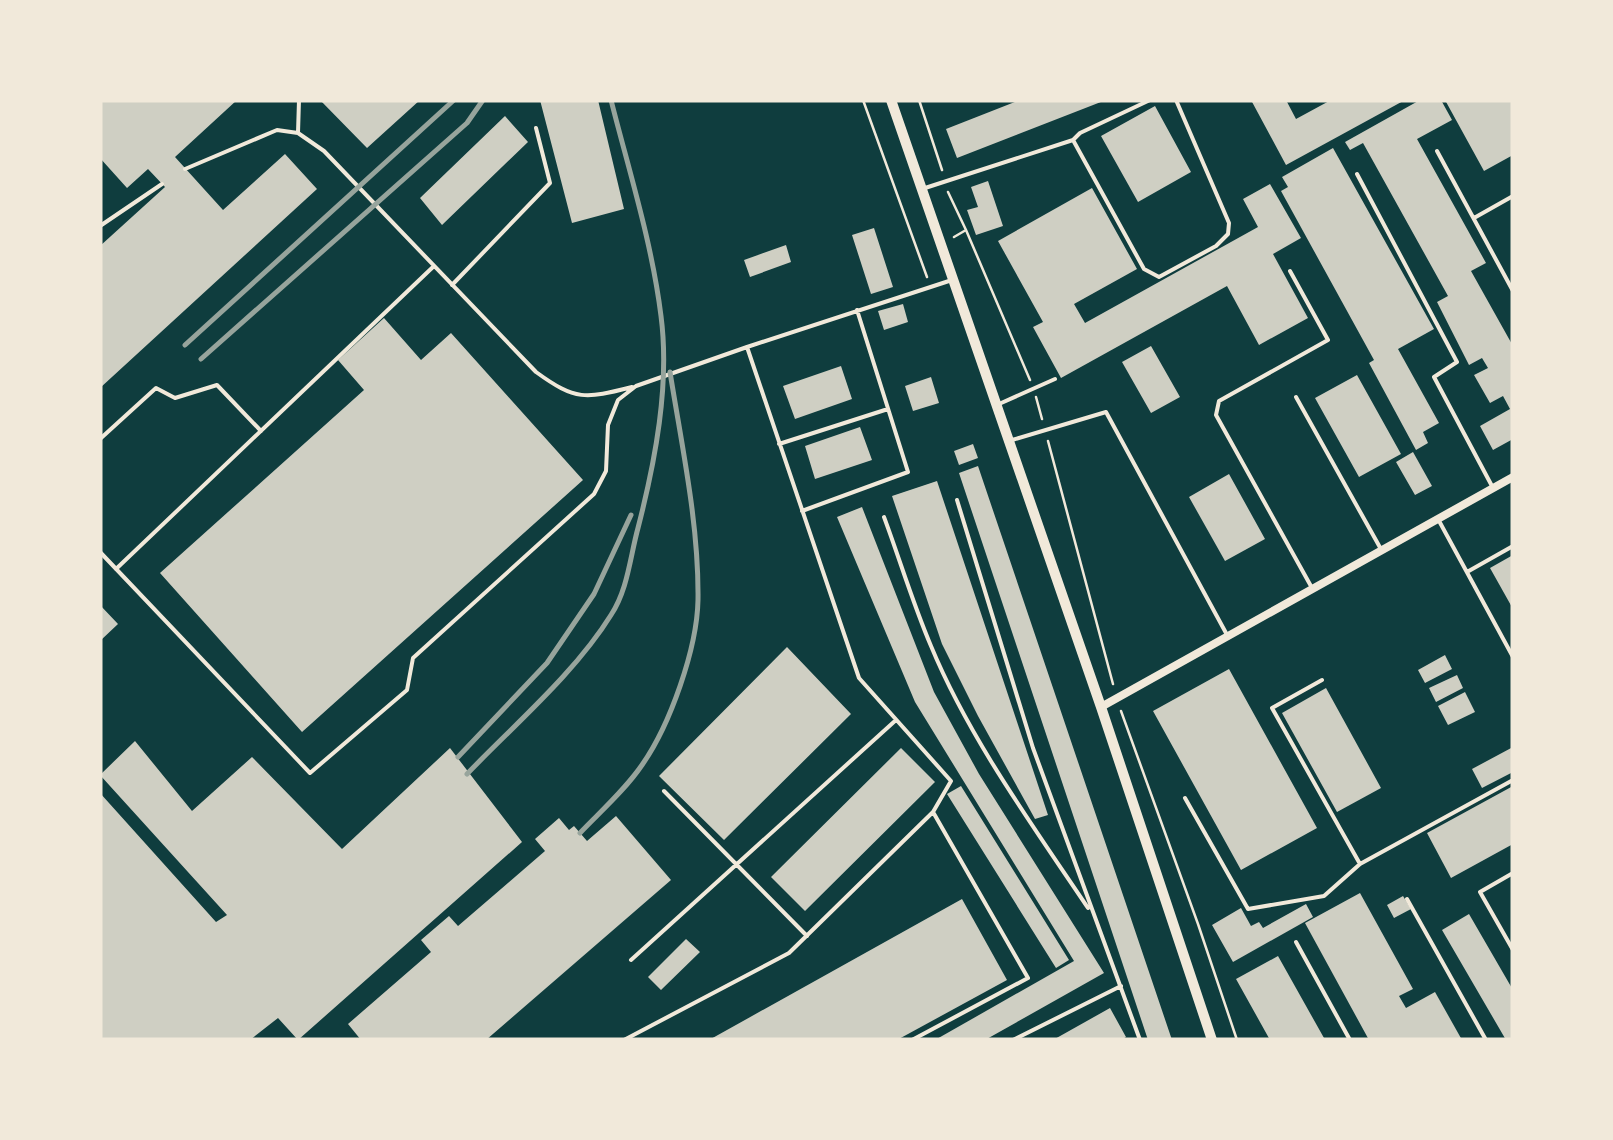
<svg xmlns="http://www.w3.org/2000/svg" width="1613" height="1140" font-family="'DejaVu Sans',sans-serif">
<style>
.building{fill:#cfcfc3}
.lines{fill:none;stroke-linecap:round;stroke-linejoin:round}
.path{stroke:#f1e9da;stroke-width:2.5}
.service{stroke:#f1e9da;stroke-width:4}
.minor{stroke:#f1e9da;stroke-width:8}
.tertiary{stroke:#f1e9da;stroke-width:10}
.rail{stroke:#97a49c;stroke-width:5}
</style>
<rect width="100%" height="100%" fill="#0f3d3e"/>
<!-- building -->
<path class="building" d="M100,100H237L175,157L223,210L285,154L317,189L100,388V246L165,187L148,169L127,188L100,158Z
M320,100H420L367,148Z
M540,100H598L624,209L572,223Z
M1020,100H1106L957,158L946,129Z
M1251,100H1286L1296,119L1331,100H1405L1286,165Z
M1420,100H1441L1452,120L1417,139L1486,263L1471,271L1513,346V439L1493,450L1480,426L1510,409L1503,396L1490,403L1474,375L1488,368L1482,358L1469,365L1437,302L1448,296L1363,143L1350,150L1345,142Z
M1445,100H1513V155L1484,171Z
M1155,106L1191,172L1138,202L1101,136Z
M505,116L528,142L442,225L420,198Z
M1333,148L1434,329L1398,349L1439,423L1423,432L1428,443L1416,450L1369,363L1374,360L1281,191L1288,187L1282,177Z
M988,181L1003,226L976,235L967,210L978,207L971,187Z
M1270,184L1301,238L1273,254L1308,318L1259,345L1227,286L1061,378L1033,327L1043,322L998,241L1092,188L1137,269L1074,304L1085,323L1258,227L1243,199Z
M874,228L893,287L871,294L852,235Z
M786,245L791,262L750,277L744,260Z
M903,304L908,322L884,330L878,311Z
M384,318L421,360L451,333L583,480L302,732L160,573L364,390L338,360Z
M1151,346L1180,397L1151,413L1122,362Z
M841,366L852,399L795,419L783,386Z
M1357,375L1401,454L1359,477L1315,398Z
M931,377L939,403L913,411L905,386Z
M860,427L872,460L815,479L805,446Z
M973,444L978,458L959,465L954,451Z
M1413,452L1432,486L1415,495L1396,462Z
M978,466L1172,1040H1148L959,473Z
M1229,474L1265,539L1225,561L1189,497Z
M937,481L1048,815L1035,819L978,716L942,644L892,496Z
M862,507L934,692L979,774L1104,973L985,1040H935L1074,961L915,702L837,517Z
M1513,555V609L1490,568Z
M100,605L118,624L100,641Z
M787,647L851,714L724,840L659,776Z
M1445,655L1452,669L1425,683L1418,670Z
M1229,669L1317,828L1241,870L1153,711Z
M1457,675L1463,688L1436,702L1429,688Z
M1326,688L1381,788L1337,812L1282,713Z
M1465,692L1475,712L1448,725L1438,706Z
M135,741L192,811L252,757L342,849L450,748L522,842L298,1040L278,1018L250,1040H100V793L216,922L227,915L100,775Z
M1513,747V772L1482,788L1472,769Z
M901,748L935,782L805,911L771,877Z
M961,786L1069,960L1056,968L947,794Z
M1513,786V844L1451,878L1427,833Z
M616,816L671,880L486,1040H361L348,1024L431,952L421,940L449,916L458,926L545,851L535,839L559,818L569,830L574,826L587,841Z
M1360,893L1413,989L1399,996L1406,1008L1435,992L1462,1040H1369L1305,923Z
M1403,896L1411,909L1394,918L1387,905Z
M962,899L1007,980L897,1040H709Z
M1306,904L1313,917L1233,962L1212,925L1241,908L1251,926L1259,922L1263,928Z
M1469,914L1513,990V1040H1506L1442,930Z
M686,939L700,952L661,990L648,977Z
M1278,956L1324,1038L1320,1040H1270L1236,979Z
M1110,1008L1126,1037L1121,1040H1053Z"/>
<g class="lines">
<!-- path -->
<path class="path" d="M863,100L927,277
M919,100L942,170
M948,192L966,230L954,237
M966,230L1030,380
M1036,397L1042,419
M1048,441L1113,684
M1121,711L1198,924L1237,1040"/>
<!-- service -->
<path class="service" d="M298,133L299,100
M1073,140L1144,269L1159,277L1216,246L1228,234L1229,223L1176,100
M1437,151L1513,291
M185,169L277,130L298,133L324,151L536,372C576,401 585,399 632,387
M1357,174L1457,362L1434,377L1493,488
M922,189L1073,140L1080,133L1150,100
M1474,218L1513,196
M100,226L162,184
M1290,271L1328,340L1219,401L1216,415L1312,588
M452,285L550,183L536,128
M1296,397L1382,551
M999,404L1055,379
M100,439L156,388L175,398L217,385L261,431
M1012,440L1106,412L1226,633
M779,444L888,409
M957,500L1033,748L1140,1040
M802,511L908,472L857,310
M884,517C900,560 913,604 931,646C969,738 1033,826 1088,908
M1438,519L1513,657
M100,552L310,773L407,690L413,658L594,494L606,471L608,425L618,400L636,386L747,347
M116,569L434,266
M1467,572L1513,546
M1322,680L1272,708L1360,864L1513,780
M664,791L807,936
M1185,798L1248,909L1324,896L1360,864
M1513,873L1480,892L1513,950
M1407,899L1486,1040
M1296,942L1350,1040
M631,960L896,720
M624,1040L789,953L933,812L951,781L859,678L747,347L952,280
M912,1040L1028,978L933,812
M1013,1040L1121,986"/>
<!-- minor -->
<path class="minor" d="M1101,707L1513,477"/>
<!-- tertiary -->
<path class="tertiary" d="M891,100L1101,707L1212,1040"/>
<!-- rail -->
<path class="rail" d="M185,345L454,100
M201,359L467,123L483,100
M458,757L547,663L594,594L631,515
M467,774C514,725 575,673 611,615C628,589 630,557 638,528C655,462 670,385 661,316C652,243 629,171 611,100
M580,833C601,811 625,790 642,765C670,725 697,649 698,600C699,525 682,447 670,372"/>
</g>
<!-- border -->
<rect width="1613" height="1140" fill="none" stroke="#f1e9da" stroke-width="205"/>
</svg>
